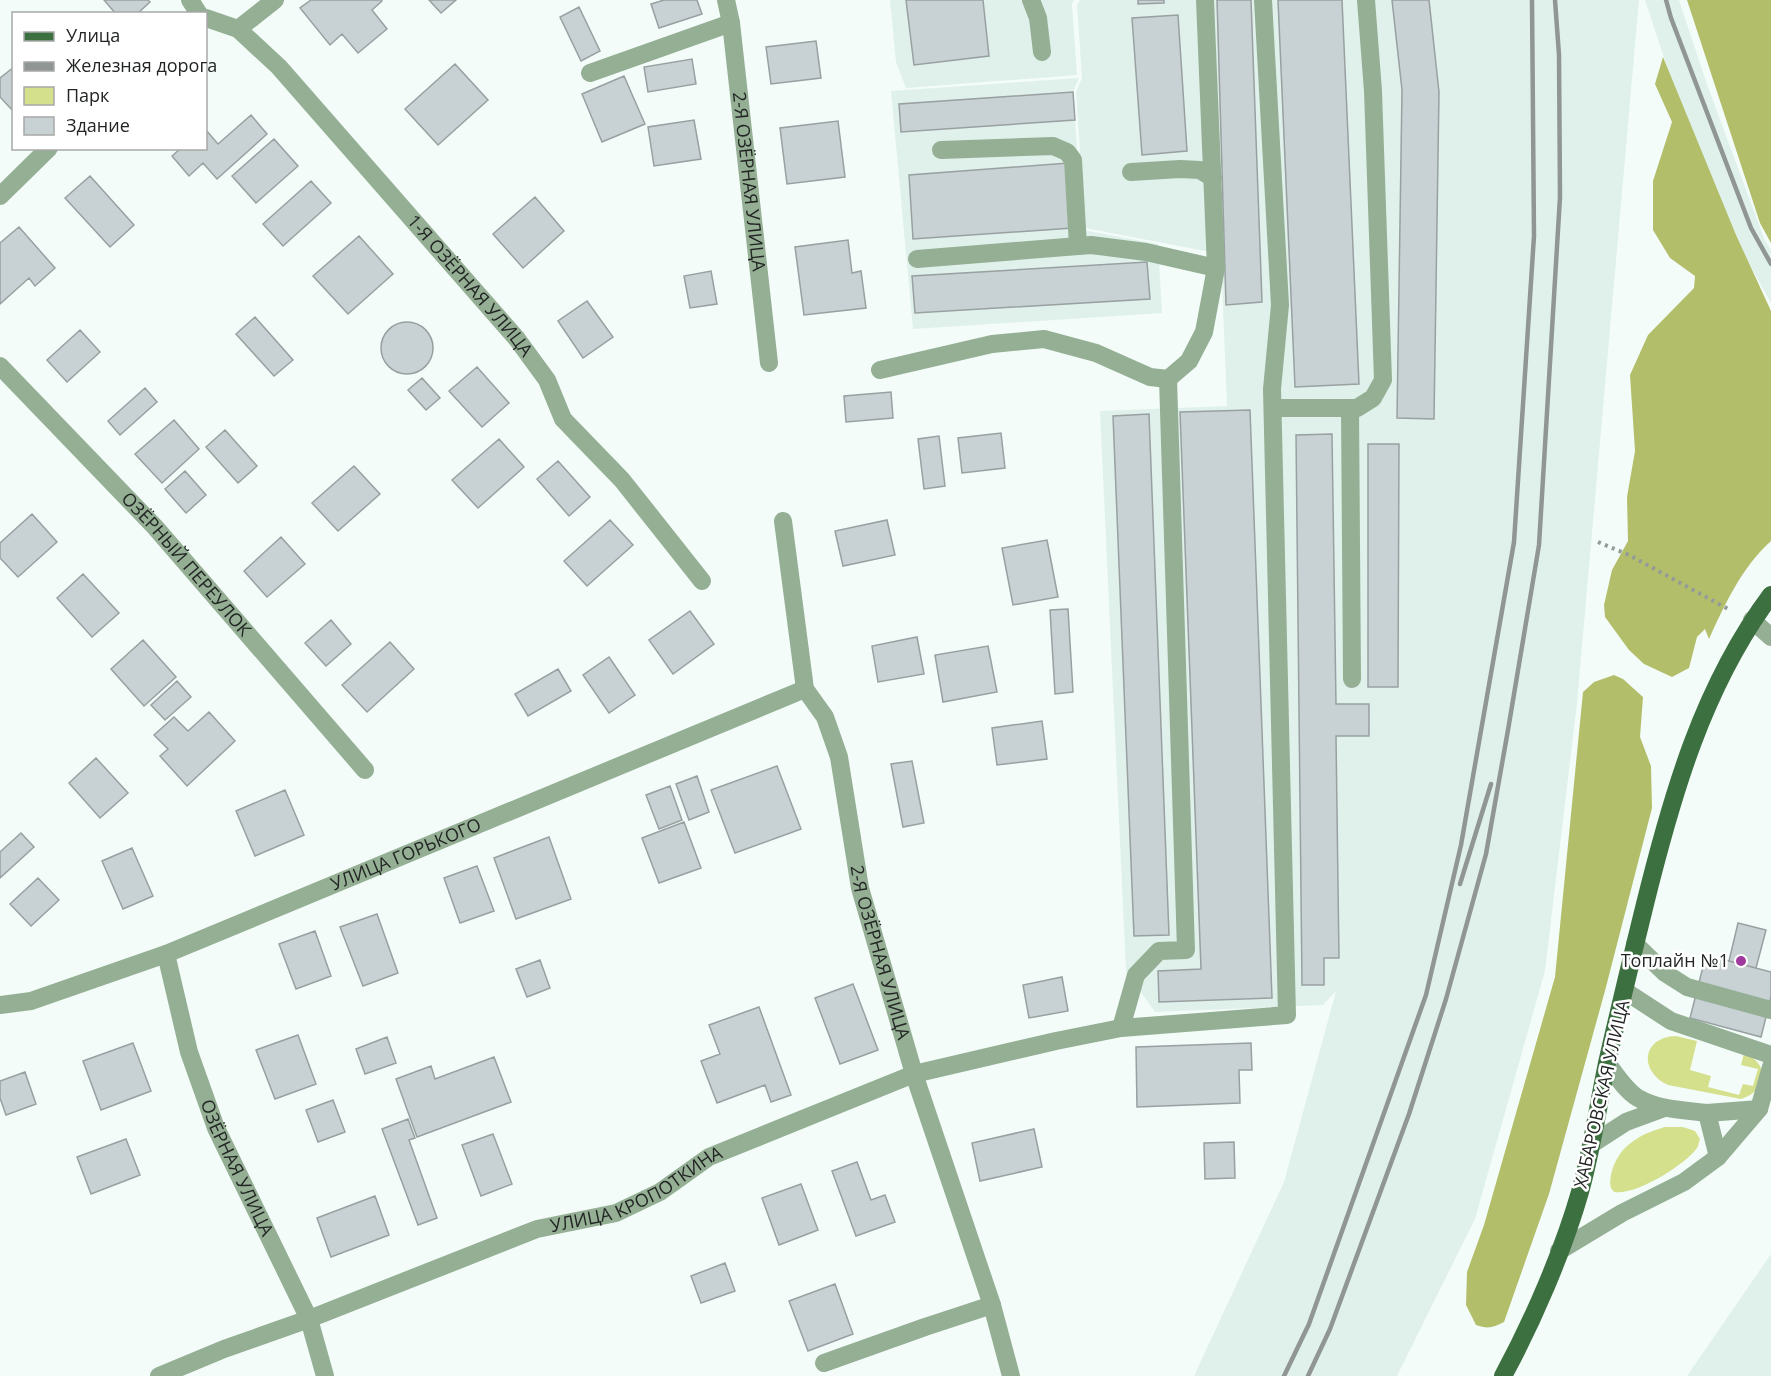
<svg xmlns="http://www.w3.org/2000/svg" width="1771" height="1376" font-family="'Open Sans',sans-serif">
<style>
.built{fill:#e0f1ec}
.green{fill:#d5e08d}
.forest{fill:#b3be6a}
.building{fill:#c8d1d3;stroke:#98a0a1;stroke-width:1.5}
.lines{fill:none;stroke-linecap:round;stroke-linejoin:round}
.path{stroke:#939a98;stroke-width:4;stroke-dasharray:3 4.5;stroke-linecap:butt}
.minor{stroke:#94af94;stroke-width:18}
.major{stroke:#3d7041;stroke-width:18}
.rail{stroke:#909694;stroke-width:4.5}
.poi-dot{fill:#9f399d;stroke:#fff;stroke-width:2}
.labels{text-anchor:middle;stroke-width:5;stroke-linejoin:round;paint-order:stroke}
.street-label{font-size:18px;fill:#222524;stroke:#fff}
.poi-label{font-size:18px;fill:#222524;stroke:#fff;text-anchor:end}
</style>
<rect width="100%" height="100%" fill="#f3fcf9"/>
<!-- built -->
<path class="built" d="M890,0H1074L1072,4L1077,75L906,88L896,62Z
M1080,0H1196L1210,252L1085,228L1076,92L1082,78L1077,5Z
M1199,0H1639L1577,703L1545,971L1475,1219L1397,1376H1194L1284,1182L1336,991L1323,1005L1155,1012L1126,971L1100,411L1227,406L1221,257Z
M1645,0H1679L1708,87L1764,238L1771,250V303L1707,188Z
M1079,78L1073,92L1083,230L1158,244L1162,313L913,329L891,91Z
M1771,1254V1376H1687Z"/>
<!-- green -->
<path class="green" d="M1676,1036L1697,1041L1690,1070L1711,1076L1708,1087L1739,1095L1743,1084L1753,1086L1758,1069L1741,1065L1744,1053C1771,1064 1767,1091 1741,1099L1668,1085C1638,1071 1642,1037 1676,1036Z
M1665,1127H1683L1695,1131L1700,1139C1699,1141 1698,1147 1697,1148C1685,1165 1635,1196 1614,1192C1609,1187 1610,1182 1611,1175C1617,1147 1639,1134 1665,1127Z"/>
<!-- forest -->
<path class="forest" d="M1687,0H1771V243L1760,223Z
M1663,57L1736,235L1771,311V541C1742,567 1725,604 1709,639L1705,629L1697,637L1689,668L1672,677L1644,664L1629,650L1605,617L1604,605L1612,570L1628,541L1627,497L1635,451L1630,375L1648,335L1694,288L1695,276L1670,258L1653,230V181L1672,122L1655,84Z
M1614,675L1623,679L1643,697L1640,737L1651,766L1652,808L1606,987L1549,1194L1504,1322C1493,1328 1487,1329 1476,1325L1466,1305L1467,1272L1484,1225L1555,977L1583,692L1594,682Z"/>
<!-- building -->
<path class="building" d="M104,0H148L150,2L137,14H116Z
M311,0H381L382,1L372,10L387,29L358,53L342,34L330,45L300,8Z
M429,0H456L441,13Z
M664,0H697L702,14L659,28L651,4Z
M906,0H983L989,56L914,65Z
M1138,0H1164V3L1138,4Z
M1217,0H1251L1262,302L1226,305Z
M1278,0H1342L1359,384L1295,387Z
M1392,0H1429L1439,92L1434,419L1397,418L1402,90Z
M579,7L600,51L581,61L560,17Z
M1178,15L1187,151L1142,155L1132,18Z
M816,41L821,78L771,84L766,47Z
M692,59L696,84L648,92L644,67Z
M455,64L488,100L438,145L405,109Z
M14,67V112L0,97V78Z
M624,76L645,124L602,142L582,94Z
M1073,92L1075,120L901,132L899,104Z
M251,115L267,134L217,179L203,163L189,176L172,156L181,148H206V130L218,144Z
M694,120L701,159L654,166L648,127Z
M838,121L845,177L787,184L780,128Z
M274,139L298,166L256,203L232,176Z
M1068,163L1073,228L913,239L909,175Z
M90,176L134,225L110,247L65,198Z
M311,181L331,203L283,246L263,224Z
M535,197L564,231L523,268L493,234Z
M19,227L55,268L35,286L29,278L0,304V243Z
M359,236L393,274L348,314L313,276Z
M848,240L852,273L861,271L866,308L804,315L795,247Z
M1147,262L1150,299L915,313L912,276Z
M711,271L717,304L690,308L684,276Z
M587,301L613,337L583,358L558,321Z
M255,317L293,360L274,376L236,334Z
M381 348a26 26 0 1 1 52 0a26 26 0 1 1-52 0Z
M80,330L100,352L67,382L47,360Z
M477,367L509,403L482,427L449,391Z
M422,378L440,398L426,410L408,390Z
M145,388L157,402L120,435L108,421Z
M891,392L893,418L846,422L844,396Z
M1250,410L1272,998L1159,1002L1158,971L1201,969L1180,412Z
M1149,414L1169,935L1134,936L1113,416Z
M174,420L199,449L162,483L135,454Z
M225,430L257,466L238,483L206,447Z
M1001,433L1005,468L962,473L958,438Z
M1332,434L1336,704H1369V736H1336L1339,958H1324V985H1302L1296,435Z
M939,436L945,486L924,489L918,439Z
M499,439L524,467L478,508L452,480Z
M1368,444H1399L1398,687H1368Z
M558,461L590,497L569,516L537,479Z
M354,466L380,494L338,531L312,503Z
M185,471L206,495L186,513L165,489Z
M32,514L57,542L18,577L0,558V543Z
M610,520L633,545L587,586L564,561Z
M887,520L895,555L843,566L835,531Z
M281,537L305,564L267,597L244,571Z
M1047,540L1058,597L1013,605L1002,548Z
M83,574L119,613L92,637L57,598Z
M1068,609L1073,692L1055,694L1050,610Z
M690,611L714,644L673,674L649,640Z
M331,620L351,644L326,666L305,643Z
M917,637L924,674L878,682L872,646Z
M143,640L176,677L144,706L111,669Z
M390,642L414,669L367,712L342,685Z
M988,646L997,692L943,702L935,655Z
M609,657L635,695L609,713L583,675Z
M558,669L571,691L528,716L515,694Z
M177,681L191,697L165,720L151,705Z
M209,712L235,741L187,786L160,756L168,749L154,735L174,717L188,731Z
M1042,721L1047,759L997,765L992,728Z
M96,758L128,793L100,818L69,783Z
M912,761L924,823L903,827L891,764Z
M777,766L801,829L735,853L711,790Z
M697,776L709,812L689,820L676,784Z
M670,786L682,820L659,829L646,795Z
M285,790L304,835L255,856L236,811Z
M684,822L701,868L659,883L642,838Z
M21,833L34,847L0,878V852Z
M549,837L571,899L516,919L494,858Z
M132,848L153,896L123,909L102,861Z
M477,866L494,911L460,923L444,878Z
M38,878L59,900L31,926L10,904Z
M377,914L398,973L363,986L340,927Z
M1738,923L1766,930L1756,968L1729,961Z
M315,931L331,976L296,989L279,944Z
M1706,955L1771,972V997L1761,1037L1690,1018Z
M540,960L550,988L527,997L516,969Z
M1062,977L1068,1011L1029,1018L1023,985Z
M853,984L878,1050L840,1064L815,998Z
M759,1007L791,1095L771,1102L765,1085L717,1103L701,1061L720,1054L709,1025Z
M298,1035L316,1084L275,1099L256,1050Z
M387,1037L396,1063L365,1074L356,1049Z
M133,1043L151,1091L101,1110L83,1061Z
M1251,1043L1252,1070H1239L1240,1103L1137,1107L1136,1047Z
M494,1057L511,1102L417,1137L396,1079L431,1066L435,1079Z
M25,1072L36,1104L6,1115L0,1098V1081Z
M333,1100L345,1132L318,1142L306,1110Z
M408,1119L415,1138L409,1140L437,1218L418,1225L382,1129Z
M1034,1129L1042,1167L980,1181L972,1143Z
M493,1134L512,1184L481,1196L462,1145Z
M126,1139L140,1175L91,1194L77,1157Z
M1234,1142L1235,1178L1205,1179L1204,1143Z
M857,1162L871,1200L885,1195L895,1222L856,1236L832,1171Z
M801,1184L818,1230L779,1245L762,1198Z
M375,1196L389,1235L331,1257L317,1218Z
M725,1263L735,1291L701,1303L691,1276Z
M835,1284L853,1334L808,1351L789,1301Z"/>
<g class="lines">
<!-- path -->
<path class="path" d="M1598,542L1629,555L1730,610"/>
<!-- minor -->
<g class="minor">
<path d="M190,0L199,14"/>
<path id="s1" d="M726,0L731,23L769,363"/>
<path d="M1031,0L1038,18L1042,52"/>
<path id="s2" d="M206,18L238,29L279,67L517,339L547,380L563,419L622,480L702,581"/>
<path d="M238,29L275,0"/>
<path d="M590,73L731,23"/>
<path d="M941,150L1053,146L1067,152L1073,160L1078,246"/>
<path d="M1131,172L1180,169L1200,170L1213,178"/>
<path d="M0,196L49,148"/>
<path d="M917,259L1091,245L1146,252L1216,268"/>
<path id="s3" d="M0,366L155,527L365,770"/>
<path d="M880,370L992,344L1044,339L1096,353L1150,377L1168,379L1189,361L1204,332L1216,268L1205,0"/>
<path d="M1273,408H1357L1373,398L1383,380L1373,91L1366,0"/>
<path d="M1350,408L1352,679"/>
<path id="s4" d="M783,521L805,689L825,717L839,757L860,888L914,1074L992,1305L1011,1376"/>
<path d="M1752,620L1771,637"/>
<path d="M1635,944L1665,973L1687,987L1771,1010"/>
<path id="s5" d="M166,954L189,1052L216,1128L309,1319L325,1376"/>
<path d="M1625,991L1671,1021L1771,1055"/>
<path id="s6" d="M0,1005L31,1001L166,954L805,689"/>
<path d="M1121,1028L1136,975L1159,951L1186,950L1168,379"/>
<path d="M1607,1063C1616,1075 1626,1091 1638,1098C1659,1110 1684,1110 1707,1113L1718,1157"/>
<path d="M1707,1113L1759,1109"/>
<path d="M1592,1144L1626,1122L1664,1108"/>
<path d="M1559,1251L1622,1213L1684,1182L1718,1157L1759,1109L1771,1067"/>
<path d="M824,1363L925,1327L992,1305"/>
<path id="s7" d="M159,1376L224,1349L309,1319L537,1229L616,1213L660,1192L709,1157L914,1074L1056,1041L1121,1028L1287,1015L1272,389L1280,305L1263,0"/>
</g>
<!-- major -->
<path class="major" d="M1503,1376C1533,1321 1563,1251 1580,1192C1592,1149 1598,1106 1607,1063C1619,1010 1632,957 1645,904C1672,795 1703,686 1771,595"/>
<!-- rail -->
<path class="rail" d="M1666,0L1671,18L1751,228L1771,264
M1460,884L1491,784
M1284,1376L1309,1324L1426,995L1461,845L1514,542L1534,236L1532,0
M1308,1376L1330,1329L1409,1114L1446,999L1486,854L1508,730L1539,545L1560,197L1559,55L1555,0"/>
</g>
<!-- markers -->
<circle class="poi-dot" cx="1741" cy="961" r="6"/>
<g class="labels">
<!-- street labels -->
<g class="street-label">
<text dy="6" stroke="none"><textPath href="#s1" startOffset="183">2-Я ОЗЁРНАЯ УЛИЦА</textPath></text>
<text dy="6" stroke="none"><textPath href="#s2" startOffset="380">1-Я ОЗЁРНАЯ УЛИЦА</textPath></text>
<text dy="6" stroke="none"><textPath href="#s3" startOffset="272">ОЗЁРНЫЙ ПЕРЕУЛОК</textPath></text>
<text dy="6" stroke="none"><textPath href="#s6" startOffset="434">УЛИЦА ГОРЬКОГО</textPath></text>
<text dy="6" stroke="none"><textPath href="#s4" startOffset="446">2-Я ОЗЁРНАЯ УЛИЦА</textPath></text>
<text transform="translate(1602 1094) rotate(-77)" y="6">ХАБАРОВСКАЯ УЛИЦА</text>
<text dy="6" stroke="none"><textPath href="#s5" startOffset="226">ОЗЁРНАЯ УЛИЦА</textPath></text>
<text dy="6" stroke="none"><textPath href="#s7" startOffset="514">УЛИЦА КРОПОТКИНА</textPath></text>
</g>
<!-- poi labels -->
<g class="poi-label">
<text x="1729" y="967">Топлайн №1</text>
</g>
</g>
<!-- legend -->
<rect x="12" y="12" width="195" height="138" fill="#ffffff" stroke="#a7a8a7" stroke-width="1.5"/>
<rect x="24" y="32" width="30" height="9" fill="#3d7041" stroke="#a7a8a7" stroke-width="1.5"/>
<text x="66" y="42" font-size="18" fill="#222524">Улица</text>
<rect x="24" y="62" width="30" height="9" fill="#909694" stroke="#a7a8a7" stroke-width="1.5"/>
<text x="66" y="72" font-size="18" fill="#222524">Железная дорога</text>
<rect x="24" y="87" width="30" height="18" fill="#d5e08d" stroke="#a7a8a7" stroke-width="1.5"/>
<text x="66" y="102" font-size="18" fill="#222524">Парк</text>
<rect x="24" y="117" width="30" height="18" fill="#c8d1d3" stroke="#a7a8a7" stroke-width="1.5"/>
<text x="66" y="132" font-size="18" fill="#222524">Здание</text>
</svg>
